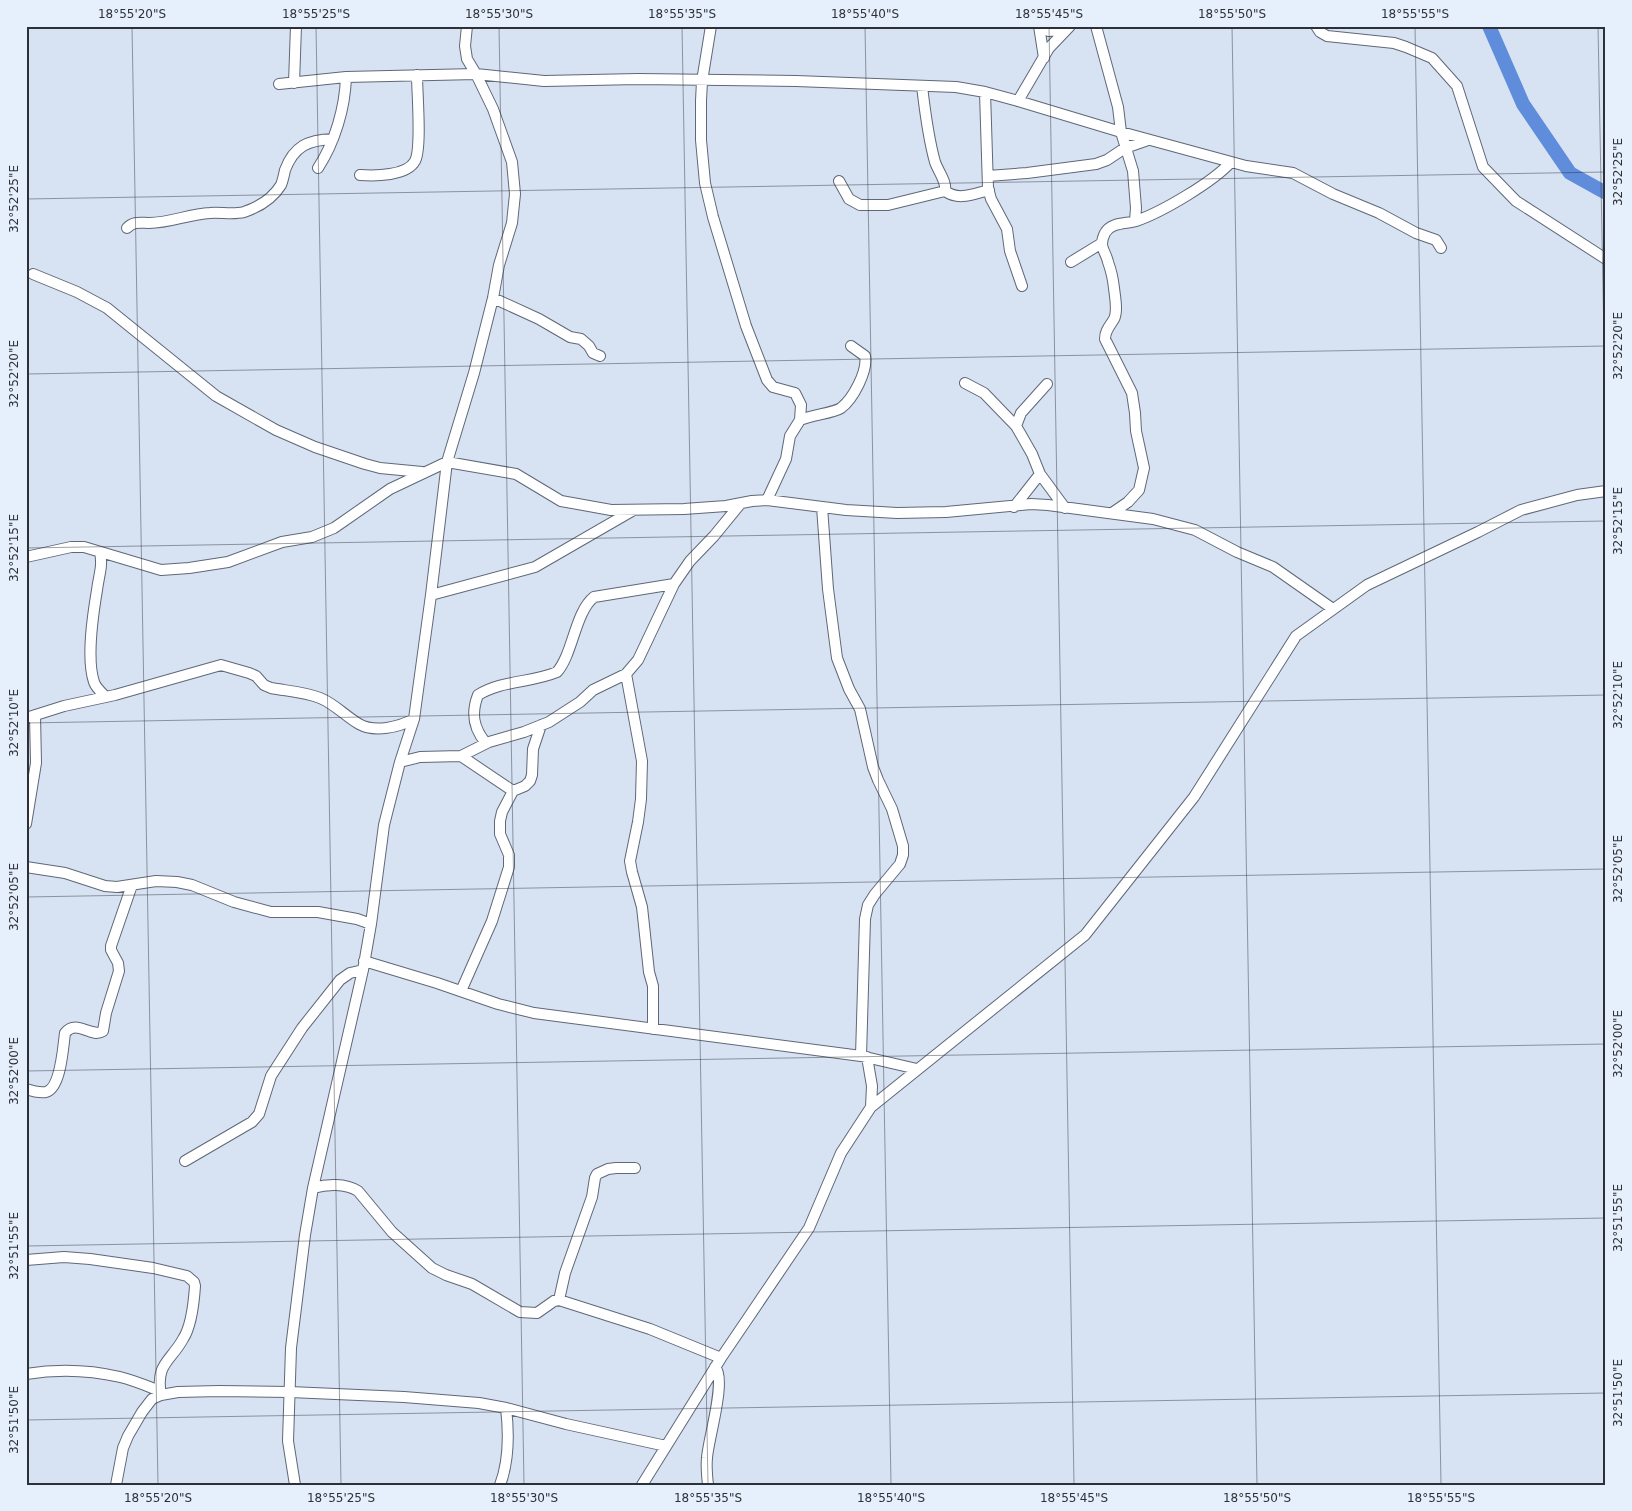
<svg xmlns="http://www.w3.org/2000/svg" width="1632" height="1511" font-family="'DejaVu Sans',sans-serif">
<style>
.lines{fill:none;stroke-linecap:round;stroke-linejoin:round}
.river{stroke:#5f8cdb;stroke-width:14}
.minor-casing{stroke:#5f6877;stroke-width:12}
.minor{stroke:#fff;stroke-width:10}
.ticks{fill:none;stroke:#2d3137;stroke-width:1;stroke-opacity:0.45}
.neatline{fill:none;stroke:#2d3137;stroke-width:2}
.ticks-label{font-size:12px;text-anchor:middle;fill:#2d3137}
</style>
<rect width="100%" height="100%" fill="#d7e2f3"/>
<g class="lines">
<!-- river -->
<path class="river" d="M1489,26L1523,104L1570,173L1606,193"/>
<defs>
<path id="minor" d="M711,26L702,81L701,101V140L705,183L713,217L746,326L767,380L773,387L795,393L801,405L800,420L790,436L786,459L767,500
M1039,26L1044,58
M1096,26L1118,107L1121,132L1133,171L1136,208L1135,221
M1316,26L1320,32L1327,36L1394,43L1406,47L1432,58L1457,86L1483,167L1516,201L1606,259
M1040,28L1049,31L1066,29
M294,83L296,26
M279,84L346,77L476,74L544,81L638,79L796,81L956,87L985,92L1018,101L1121,132L1246,166L1293,173L1333,194L1379,213L1416,233L1436,240L1441,248
M985,92L988,188L991,199L1007,229L1010,251L1022,286
M1018,101L1049,48L1070,26
M318,168C335,142 345,108 346,77
M360,175C375,176 407,176 415,161C422,148 417,93 417,75
M988,176L1027,173L1096,164L1107,160L1125,148L1148,140
M839,181L849,199L860,205H888L945,191C947,182 938,171 935,162C928,137 925,112 922,86
M945,191C959,201 973,194 989,190
M127,228C134,221 140,223 149,223C170,223 189,214 210,213C221,212 233,215 244,212C259,207 273,198 281,185C283,180 284,175 285,170C294,146 308,140 333,139
M1071,262L1102,243
M33,274L77,292L107,308L216,396L276,430L315,447L365,464L380,468L422,472
M493,298L539,319L570,337L581,339L589,346L593,353L600,356
M965,383L984,393L1016,426L1032,454L1040,474L1065,508
M800,420C811,415 834,413 841,408C853,399 868,371 865,356L851,346
M1016,426L1021,413L1047,384
M822,507L828,589L837,658L849,689L860,709L873,767L878,780L892,809L903,846V855L900,864L875,894L868,905L865,919L861,1056
M1014,507L1040,474
M1112,513L1128,502L1139,490L1144,468L1136,431L1135,413L1132,393L1105,339C1105,330 1110,326 1114,319C1118,311 1115,297 1114,288C1113,279 1111,270 1108,262C1107,256 1102,249 1102,244C1102,241 1104,235 1105,233C1111,222 1126,224 1136,221C1162,212 1213,182 1231,162
M100,552C103,567 99,574 97,590C93,614 86,658 94,682C96,688 101,692 106,697
M26,557L71,547H84L161,570L189,568L228,562L282,542L312,537L334,528L390,489L447,462L516,474L561,501L611,510L684,509L726,506L752,501L767,500L846,510L897,513L946,512L1031,504L1048,505L1153,519L1195,530L1237,552L1273,567L1333,609
M431,595L535,567L632,511
M626,674L642,761L641,799L638,822L630,861L632,872L642,907L649,972L653,986V1029
M26,718L64,706L115,695L221,665L249,673L256,676L264,685L271,688C287,691 305,692 320,698C335,704 345,716 359,724C375,733 399,727 414,719
M486,743C473,728 471,713 478,695C502,680 531,683 557,672C573,654 575,612 594,597L674,584
M461,756L513,791
M400,762L420,757L461,756L489,742L524,732L549,722L580,702L593,690L626,674L638,660L674,584L690,561L714,536L741,503
M26,824L36,763L35,715
M26,867L65,873L105,886L117,887L156,881L177,882L192,885L234,902L271,912H318L357,919L371,924
M364,961L437,983L498,1004L534,1013L861,1056L917,1069
M461,991L492,921L509,867V855L500,834V821L502,812L513,791L525,786L530,781L532,775L533,749L541,725
M867,1057L872,1086L871,1107
M26,1089C32,1091 40,1093 46,1092C61,1088 63,1047 65,1033C77,1018 91,1039 103,1031L106,1013L119,971L118,963L111,950V946L132,885
M185,1161L252,1122L259,1114L271,1076L302,1028L340,980L350,973L363,970
M313,1188C327,1184 345,1183 358,1191L392,1232L432,1268L446,1275L472,1284L520,1312L537,1313L554,1301L559,1300L650,1329L721,1358
M26,1260L64,1257L90,1259L153,1268L187,1276L194,1282L195,1286C194,1301 191,1327 183,1339C171,1361 155,1364 161,1395
M559,1300L565,1273L592,1197L595,1178L597,1174L608,1169L616,1168H635
M26,1374C56,1369 90,1370 120,1377C133,1380 147,1386 160,1391
M116,1485L123,1448L128,1436L142,1412L152,1399L161,1395L178,1392L219,1391L290,1392L404,1397L479,1403L506,1408L566,1424L666,1446
M295,1485L288,1441L291,1348L305,1235L313,1188L363,970L371,924L384,825L400,762L414,719L431,595L447,462L474,373L493,298L499,265L512,223L515,194L512,162L493,109L476,74L467,59L465,46L467,26
M500,1485C509,1461 509,1433 506,1408
M642,1485L721,1358L809,1228L841,1153L871,1107L1085,935L1194,797L1296,636L1367,585L1478,532L1521,510L1577,495L1606,491
M708,1485C707,1476 706,1467 707,1458C708,1440 727,1379 715,1367"/>
</defs>
<!-- minor casing -->
<use href="#minor" class="minor-casing"/>
<!-- minor -->
<use href="#minor" class="minor"/>
</g>
<!-- ticks -->
<path class="ticks" d="M132,26L158,1485M316,26L341,1485M499,26L524,1485M682,26L708,1485M865,26L891,1485M1049,26L1074,1485M1232,26L1257,1485M1415,26L1441,1485M1598,26L1606,445M26,199L1606,172M26,374L1606,346M26,548L1606,521M26,723L1606,695M26,897L1606,869M26,1071L1606,1044M26,1246L1606,1218M26,1420L1606,1393"/>
<!-- border -->
<rect width="1632" height="1511" fill="none" stroke="#e6effc" stroke-width="55"/>
<rect x="28" y="28" width="1576" height="1456" class="neatline"/>
<g class="ticks-label">
<text x="132" y="18">18°55'20"S</text>
<text x="316" y="18">18°55'25"S</text>
<text x="499" y="18">18°55'30"S</text>
<text x="682" y="18">18°55'35"S</text>
<text x="865" y="18">18°55'40"S</text>
<text x="1049" y="18">18°55'45"S</text>
<text x="1232" y="18">18°55'50"S</text>
<text x="1415" y="18">18°55'55"S</text>
<text transform="translate(1618 172) rotate(-90)" y="4">32°52'25"E</text>
<text transform="translate(14 199) rotate(-90)" y="4">32°52'25"E</text>
<text transform="translate(1618 346) rotate(-90)" y="4">32°52'20"E</text>
<text transform="translate(14 374) rotate(-90)" y="4">32°52'20"E</text>
<text transform="translate(1618 521) rotate(-90)" y="4">32°52'15"E</text>
<text transform="translate(14 548) rotate(-90)" y="4">32°52'15"E</text>
<text transform="translate(1618 695) rotate(-90)" y="4">32°52'10"E</text>
<text transform="translate(14 723) rotate(-90)" y="4">32°52'10"E</text>
<text transform="translate(1618 869) rotate(-90)" y="4">32°52'05"E</text>
<text transform="translate(14 897) rotate(-90)" y="4">32°52'05"E</text>
<text transform="translate(1618 1044) rotate(-90)" y="4">32°52'00"E</text>
<text transform="translate(14 1071) rotate(-90)" y="4">32°52'00"E</text>
<text transform="translate(1618 1218) rotate(-90)" y="4">32°51'55"E</text>
<text transform="translate(14 1246) rotate(-90)" y="4">32°51'55"E</text>
<text transform="translate(1618 1393) rotate(-90)" y="4">32°51'50"E</text>
<text transform="translate(14 1420) rotate(-90)" y="4">32°51'50"E</text>
<text x="158" y="1502">18°55'20"S</text>
<text x="341" y="1502">18°55'25"S</text>
<text x="524" y="1502">18°55'30"S</text>
<text x="708" y="1502">18°55'35"S</text>
<text x="891" y="1502">18°55'40"S</text>
<text x="1074" y="1502">18°55'45"S</text>
<text x="1257" y="1502">18°55'50"S</text>
<text x="1441" y="1502">18°55'55"S</text>
</g>
</svg>
